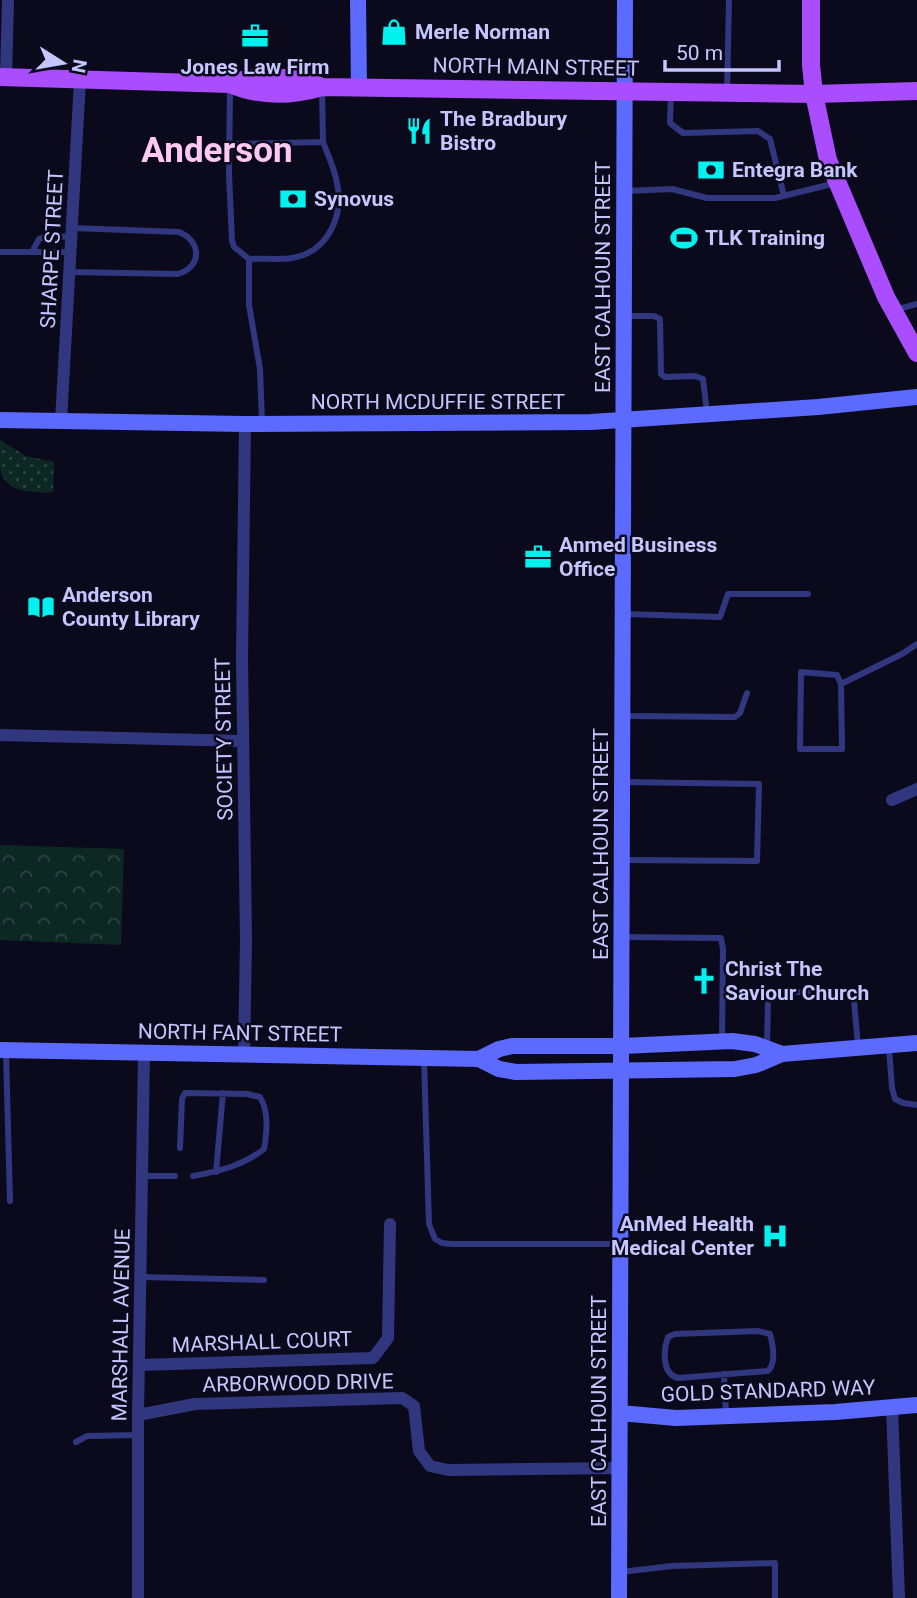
<svg xmlns="http://www.w3.org/2000/svg" width="917" height="1598" font-family="Roboto,sans-serif">
<style>
.grass{fill:url(#grass-dots)}
.park{fill:url(#park-crowns)}
.lines{fill:none;stroke-linecap:round;stroke-linejoin:round}
.lane{stroke:#31377f;stroke-width:6}
.street{stroke:#31377f;stroke-width:12}
.secondary{stroke:#5d6aff;stroke-width:16}
.primary{stroke:#a94dff;stroke-width:18}
.labels{text-anchor:middle;stroke-width:5;stroke-linejoin:round;paint-order:stroke}
.poi-label{font-size:21px;font-weight:bold;fill:#c6c6ff;stroke:#0b0a1d;text-anchor:start}
.street-label{font-size:21px;fill:#c6c6ff;stroke:#0b0a1d}
.town-label{font-size:35px;font-weight:bold;fill:#ffc8f1;stroke:#0b0a1d}
</style>
<defs>
<pattern id="grass-dots" width="8" height="8" patternUnits="userSpaceOnUse" patternTransform="scale(1.75)"><rect width="8" height="8" fill="#0d2723"/><path d="M2 2h.1M6 6h.1" fill="none" stroke="#2f4544" stroke-width="1.8" stroke-linecap="round"/></pattern>
<pattern id="park-crowns" width="20" height="18" patternUnits="userSpaceOnUse" patternTransform="scale(1.75)"><rect width="20" height="18" fill="#0d2723"/><path d="M2 6a3 3 0 1 1 6 0M12 15a3 3 0 1 1 6 0" fill="none" stroke="#2f4544"/></pattern>
</defs>
<rect width="100%" height="100%" fill="#0b0a1d"/>
<!-- grass -->
<path class="grass" d="M0,440L26,456L54,462L53,492C35,493 4,493 0,469C0,459 0,449 0,440Z"/>
<!-- park -->
<path class="park" d="M0,845L124,849L121,945L0,940Z"/>
<g class="lines">
<!-- lane -->
<path class="lane" d="M230,88L229,174L232,241L234,247L249,259V305L260,369L262,422
M322,88L323,142
M671,93L670,123L683,133L758,131L770,139L784,196
M727,93L729,0
M229,144L323,142C328,155 335,170 337,183C344,216 328,252 292,258C278,260 263,258 249,259
M625,191L672,189L707,198H775L836,183
M59,237L72,236
M0,252H71
M32,252L39,239L44,237
M70,272L178,274C203,266 201,241 179,232L72,228
M895,310L917,304
M626,316H654L660,319L661,374L665,377L695,376L703,379L707,412
M625,614L720,617L728,594H808
M801,672L837,675L841,684L842,749H800Z
M841,684L902,654L917,644
M625,716L735,717L740,713L747,693
M622,782L759,784L757,861L624,860
M622,937L721,938L723,949L722,1040
M767,1046L768,999L774,992H847L854,1001L858,1046
M889,1048L892,1088L895,1099L903,1103L917,1105
M6,1052L10,1201
M424,1060L429,1224L435,1239L442,1243L452,1244H620
M180,1148L182,1099L185,1093L247,1094L260,1097C269,1111 267,1133 264,1149C242,1166 220,1171 193,1176
M216,1172L223,1093
M142,1176H175
M141,1277L264,1280
M758,1331L770,1334C773,1345 776,1363 768,1371L678,1378C662,1374 663,1351 668,1337L675,1334Z
M724,1374L726,1414
M76,1442L87,1436L139,1435
M621,1572L672,1566L775,1563V1598"/>
<!-- street -->
<path class="street" d="M6,77L8,0
M61,421L80,80
M0,735L243,741
M892,800L917,789
M244,1054L246,940L242,658L245,424
M139,1365L373,1358L388,1338L390,1224
M892,1407L899,1598
M138,1415L195,1404L402,1398L414,1406L419,1451L430,1466L448,1470L620,1468
M138,1598V1415L144,1052"/>
<!-- secondary -->
<path class="secondary" d="M358,0L359,87
M0,420L245,424L591,422L818,407L917,397
M0,1050L479,1059L499,1069L516,1072L735,1069L756,1065L782,1054L917,1043
M479,1059L499,1049L512,1046H622L732,1041L755,1044L782,1054
M620,1413L676,1418L835,1412L917,1405
M619,1598L625,0"/>
<!-- primary -->
<path class="primary" d="M811,0V65L814,94L828,160L886,297L917,353
M0,77L230,84L249,78H301L322,87
M230,84C260,97 291,96 322,87L814,94L917,91"/>
</g>
<!-- icons -->
<defs>
<symbol id="shop-bare" viewBox="-9 -9 18 18"><path d="M-5-2.5h2.3a2.7 3.5 0 0 1 5.4 0H5L5.5 6h-11ZM-1.5-2.5h3a1.5 2.3 0 0 0-3 0Z" fill="#00f1ee" stroke="#0b0a1d" stroke-width="2.5" paint-order="stroke"/></symbol>
<symbol id="office-bare" viewBox="-9 -9 18 18"><path d="M-6-3h4V-5.5h4V-3h4V5H-6ZM-1-4.5V-3h2v-1.5ZM-6 0V1H6V0Z" fill="#00f1ee" stroke="#0b0a1d" stroke-width="2.5" paint-order="stroke"/></symbol>
<symbol id="restaurant-bare" viewBox="-9 -9 18 18"><path d="M-5-6h1v4h1v-4h1v4h1v-4h1v5L-1.5 .5V6h-2V.5L-5-1ZM5-6V6H3V1.5H1.5Q1.5-4 5-6Z" fill="#00f1ee" stroke="#0b0a1d" stroke-width="2.5" paint-order="stroke"/></symbol>
<symbol id="bank-bare" viewBox="-9 -9 18 18"><path d="M-6-4H6V4H-6ZM0-2.3a2.3 2.3 0 1 0 0 4.6a2.3 2.3 0 1 0 0-4.6Z" fill="#00f1ee" stroke="#0b0a1d" stroke-width="2.5" paint-order="stroke"/></symbol>
<symbol id="stadium-bare" viewBox="-9 -9 18 18"><path d="M0-5a6.5 5 0 1 0 0 10a6.5 5 0 1 0 0-10ZM-3.5-1.8h7v3.6h-7Z" fill="#00f1ee" stroke="#0b0a1d" stroke-width="2.5" paint-order="stroke"/></symbol>
<symbol id="library-bare" viewBox="-9 -9 18 18"><path d="M-6-4Q-3-5.5-.7-3.5V5Q-3 3-6 4ZM6-4Q3-5.5 .7-3.5V5Q3 3 6 4Z" fill="#00f1ee" stroke="#0b0a1d" stroke-width="2.5" paint-order="stroke"/></symbol>
<symbol id="church-bare" viewBox="-9 -9 18 18"><path d="M-1.2-6h2.4v3.5h3.3v2.4h-3.3V6h-2.4V-.1h-3.3v-2.4h3.3Z" fill="#00f1ee" stroke="#0b0a1d" stroke-width="2.5" paint-order="stroke"/></symbol>
<symbol id="hospital-bare" viewBox="-9 -9 18 18"><path d="M-5-5h3v3.5h4V-5h3V5h-3V1.5h-4V5h-3Z" fill="#00f1ee" stroke="#0b0a1d" stroke-width="2.5" paint-order="stroke"/></symbol>
</defs>
<g fill-rule="evenodd">
<use href="#shop-bare" x="375" y="13" width="38" height="38"/>
<use href="#office-bare" x="236" y="17" width="38" height="38"/>
<use href="#restaurant-bare" x="400" y="112" width="38" height="38"/>
<use href="#bank-bare" x="692" y="151" width="38" height="38"/>
<use href="#bank-bare" x="274" y="180" width="38" height="38"/>
<use href="#stadium-bare" x="665" y="219" width="38" height="38"/>
<use href="#office-bare" x="519" y="538" width="38" height="38"/>
<use href="#library-bare" x="22" y="588" width="38" height="38"/>
<use href="#church-bare" x="685" y="962" width="38" height="38"/>
<use href="#hospital-bare" x="756" y="1217" width="38" height="38"/>
</g>
<g class="labels">
<!-- poi labels -->
<g class="poi-label">
<text x="415" y="39">Merle Norman</text>
<text x="255" y="74" text-anchor="middle">Jones Law Firm</text>
<text x="440" y="126">The Bradbury<tspan x="440" dy="24">Bistro</tspan></text>
<text x="732" y="177">Entegra Bank</text>
<text x="314" y="206">Synovus</text>
<text x="705" y="245">TLK Training</text>
<text x="559" y="552">Anmed Business<tspan x="559" dy="24">Office</tspan></text>
<text x="62" y="602">Anderson<tspan x="62" dy="24">County Library</tspan></text>
<text x="725" y="976">Christ The<tspan x="725" dy="24">Saviour Church</tspan></text>
<text x="754" y="1231" text-anchor="end">AnMed Health<tspan x="754" dy="24">Medical Center</tspan></text>
</g>
<!-- street labels -->
<g class="street-label">
<text transform="translate(536 67) rotate(1)" y="7">NORTH MAIN STREET</text>
<text transform="translate(52 249) rotate(-87)" y="7">SHARPE STREET</text>
<text transform="translate(603 277) rotate(-90)" y="7">EAST CALHOUN STREET</text>
<text x="438" y="409">NORTH MCDUFFIE STREET</text>
<text transform="translate(224 739) rotate(-91)" y="7">SOCIETY STREET</text>
<text transform="translate(601 844) rotate(-90)" y="7">EAST CALHOUN STREET</text>
<text transform="translate(240 1033) rotate(1)" y="7">NORTH FANT STREET</text>
<text transform="translate(121 1325) rotate(-89)" y="7">MARSHALL AVENUE</text>
<text transform="translate(262 1342) rotate(-2)" y="7">MARSHALL COURT</text>
<text transform="translate(298 1383) rotate(-1)" y="7">ARBORWOOD DRIVE</text>
<text transform="translate(768 1391) rotate(-2)" y="7">GOLD STANDARD WAY</text>
<text transform="translate(599 1411) rotate(-90)" y="7">EAST CALHOUN STREET</text>
</g>
<!-- town labels -->
<g class="town-label">
<text x="217" y="162">Anderson</text>
</g>
</g>
<!-- north arrow -->
<g transform="translate(63 63) rotate(101)" stroke="#0b0a1d" stroke-width="5" paint-order="stroke">
<path d="M0-5L12 26L0 18L-12 26Z" fill="#c6c6ff"/>
<text y="-10" font-size="19" font-weight="bold" text-anchor="middle" fill="#c6c6ff">N</text>
</g>
<!-- scale -->
<path d="M665 60v10h114v-10" fill="none" stroke="#c6c6ff" stroke-width="3.5"/>
<text x="676" y="60" font-size="21" fill="#c6c6ff" stroke="#0b0a1d" stroke-width="5" paint-order="stroke">50 m</text>
</svg>
